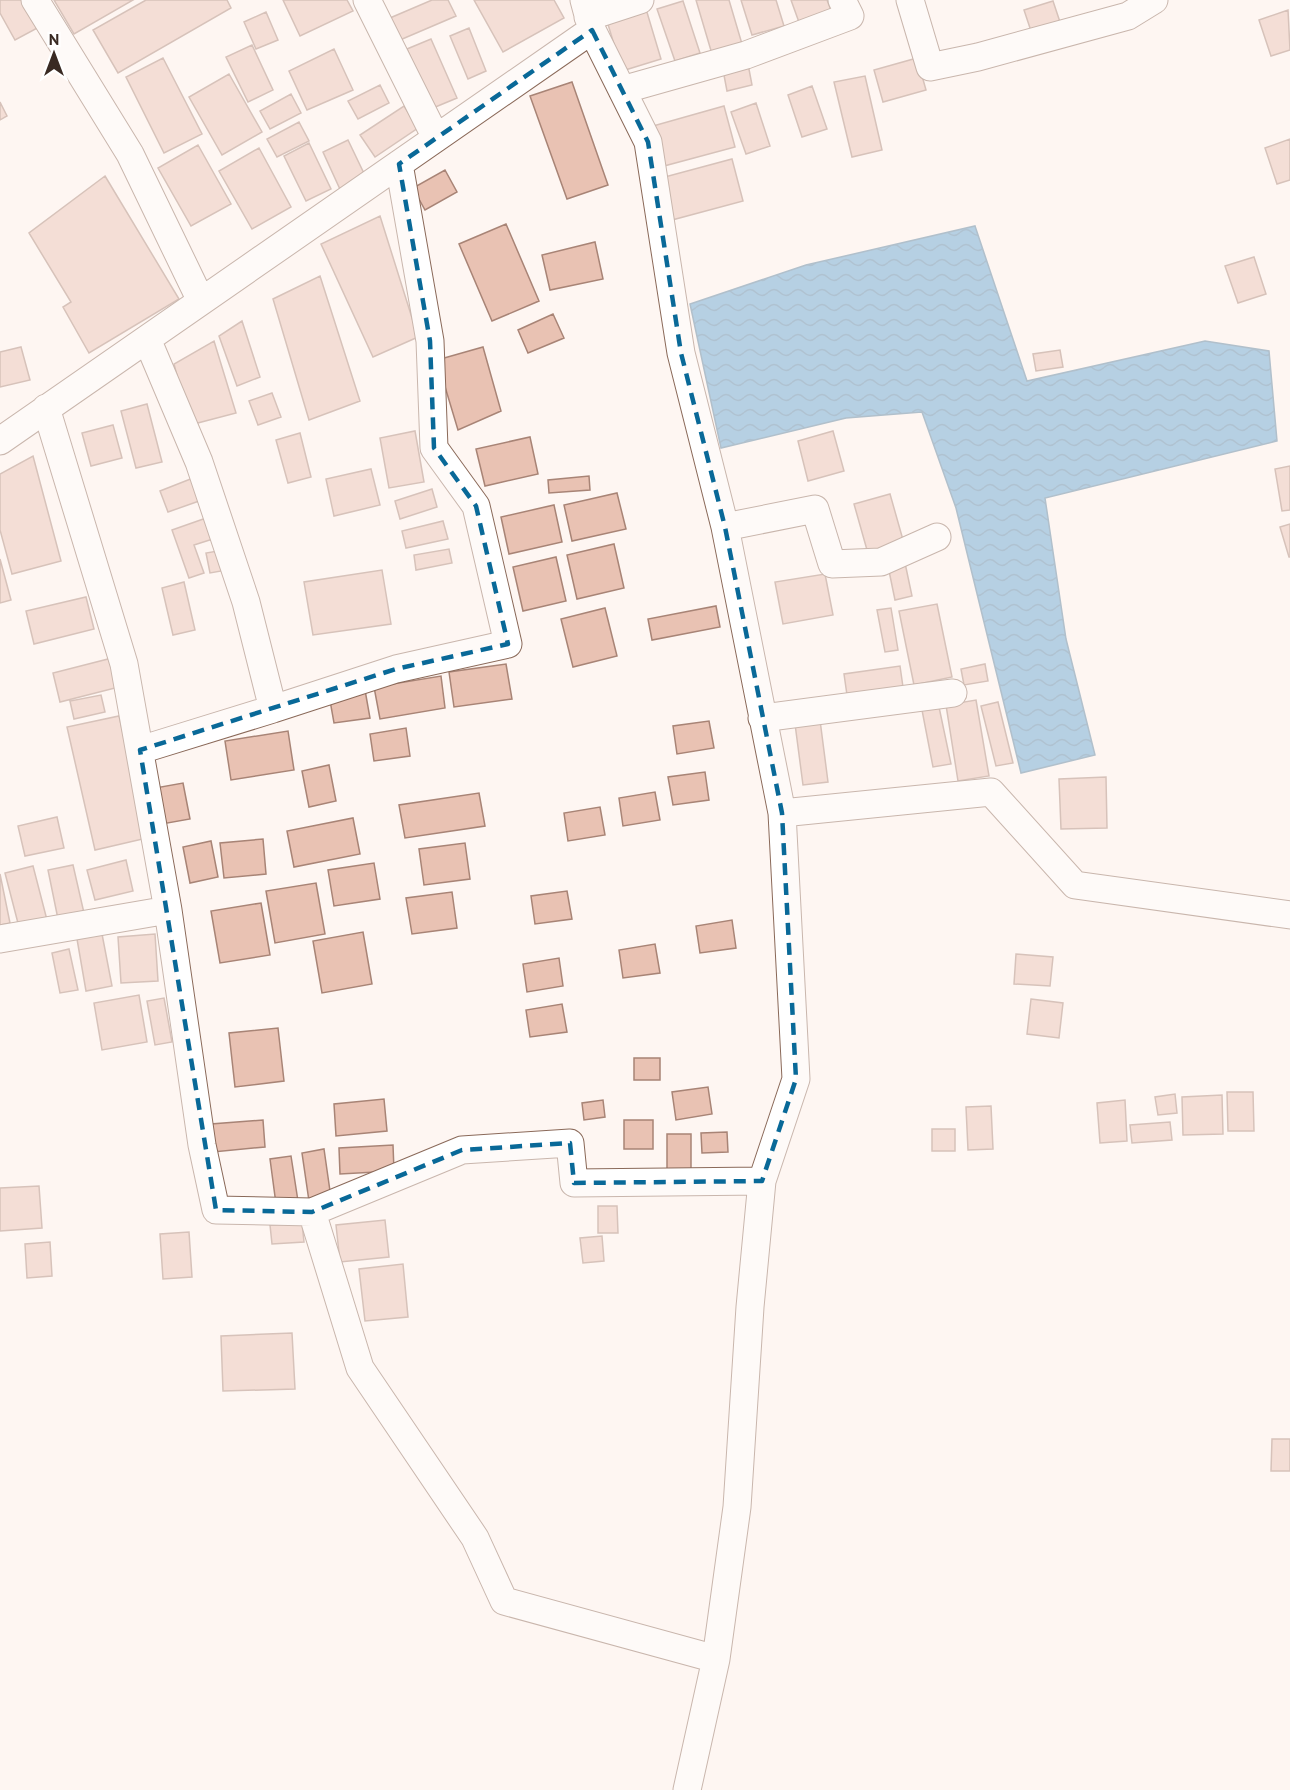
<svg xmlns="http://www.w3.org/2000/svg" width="1290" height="1790" font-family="'PT Sans',sans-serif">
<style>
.water{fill:url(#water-waves);stroke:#557e9c;stroke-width:1.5}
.building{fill:#e9c2b3;stroke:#a88476;stroke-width:1.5}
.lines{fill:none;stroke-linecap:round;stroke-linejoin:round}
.street-casing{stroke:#8a6959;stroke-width:29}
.street{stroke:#fff;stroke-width:27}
.marked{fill:none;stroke:#096998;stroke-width:4.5;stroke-dasharray:12 8;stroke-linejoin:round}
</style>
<defs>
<pattern id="water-waves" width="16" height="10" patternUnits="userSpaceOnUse" patternTransform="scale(1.5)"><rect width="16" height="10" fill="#61a2d0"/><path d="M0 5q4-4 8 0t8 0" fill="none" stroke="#5184a8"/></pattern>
</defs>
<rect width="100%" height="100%" fill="#fef6f2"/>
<!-- water -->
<path class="water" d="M975,226L1027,381L1205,341L1269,351L1277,441L1045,498L1066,639L1095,755L1021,773L956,508L922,412L846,418L721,448L690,304L806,265Z"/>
<!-- building -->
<path class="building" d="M0,0H29L43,25L15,40L0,13Z
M54,0H133L74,34Z
M146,0H227L231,8L118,73L93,30Z
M283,0H347L353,11L300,36Z
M432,0H448L456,16L400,40L390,18Z
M474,0H554L564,18L503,52Z
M696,0H729L742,44L712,54Z
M741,0H776L784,26L752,35Z
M791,0H827L832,13L800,25Z
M683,1L700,53L675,61L657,9Z
M1053,1L1065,37L1036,46L1024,10Z
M646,9L661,59L622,71L607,21Z
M1288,10L1290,50L1271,56L1259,20Z
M266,12L278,40L256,49L244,22Z
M469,28L486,71L468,79L450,36Z
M431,39L457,98L433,108L407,49Z
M252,45L273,90L248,102L226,57Z
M334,49L353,90L307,110L289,71Z
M163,58L202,134L164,153L126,77Z
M917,58L926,90L883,102L874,70Z
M748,64L752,85L727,91L723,70Z
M229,74L262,132L222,155L189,97Z
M865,76L882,150L852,157L834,82Z
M572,82L608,185L567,199L530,96Z
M380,85L389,103L358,119L348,101Z
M812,86L827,129L802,137L788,95Z
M291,94L301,113L270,129L260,111Z
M0,102L7,116L0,120Z
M756,103L770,146L746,154L731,112Z
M404,106L418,128L375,157L360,135Z
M724,106L735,147L664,166L653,126Z
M299,122L309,141L277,157L267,139Z
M1290,139V180L1277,184L1265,148Z
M348,140L370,186L344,198L323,152Z
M309,143L331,189L306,201L284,156Z
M198,145L231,204L191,226L158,168Z
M259,148L291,207L252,229L219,171Z
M732,159L743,201L672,220L661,178Z
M445,170L457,192L425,210L413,188Z
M105,176L179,299L89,353L63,307L71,302L29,233Z
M380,216L418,337L373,357L321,244Z
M506,224L539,301L492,321L459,244Z
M595,242L603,279L550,290L542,255Z
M1254,257L1266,294L1238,303L1225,266Z
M320,276L360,401L309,420L273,299Z
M553,314L564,338L528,353L518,330Z
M242,321L260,377L237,386L219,336Z
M214,341L236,413L190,425L174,364Z
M21,347L30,380L0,387V352Z
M483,347L501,411L458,430L437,360Z
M1060,350L1063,367L1036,371L1033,354Z
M272,393L281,417L258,425L249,401Z
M147,404L162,462L136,468L121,411Z
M113,425L122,458L91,466L82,433Z
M415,431L424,482L389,488L380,438Z
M833,431L844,471L808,481L798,441Z
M300,433L311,477L288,483L276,440Z
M530,437L538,474L485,486L476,449Z
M33,456L61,561L12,574L0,530V474Z
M1290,466V510L1282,511L1275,469Z
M371,469L380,505L334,516L326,479Z
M589,476L590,490L549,493L548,480Z
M193,478L202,500L168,512L160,491Z
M432,489L437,507L400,519L395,501Z
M617,493L626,529L572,541L564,505Z
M890,494L905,547L869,557L854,504Z
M554,505L562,542L509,554L501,517Z
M209,517L216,538L194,545L204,573L189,578L172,530Z
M443,521L448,539L406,548L402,531Z
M1290,524V557H1289L1280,527Z
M614,544L624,588L577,599L567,555Z
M449,549L452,563L416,570L414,555Z
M223,550L227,570L210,573L206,553Z
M556,557L566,601L523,611L513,567Z
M0,559L11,600L0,603Z
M905,563L912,596L895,600L888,566Z
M382,570L391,624L313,635L304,582Z
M825,574L833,615L783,624L775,582Z
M184,582L195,630L173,635L162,588Z
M86,597L94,629L34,644L26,611Z
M937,604L952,677L914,685L899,611Z
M716,606L720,627L652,640L648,619Z
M605,608L617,656L573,667L561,619Z
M891,608L898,650L885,652L877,610Z
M112,658L119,687L60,702L53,673Z
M506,664L512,699L454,707L449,672Z
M985,664L988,681L964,685L961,669Z
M900,666L903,687L847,695L844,674Z
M441,676L445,708L380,719L374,687Z
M365,690L370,718L334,723L329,695Z
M101,695L105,712L74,719L70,701Z
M976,700L989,776L958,781L946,705Z
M998,702L1013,763L996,766L981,706Z
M939,707L951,764L933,767L922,710Z
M119,716L147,838L95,850L67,727Z
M820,720L828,782L803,785L795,724Z
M709,721L714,748L677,754L673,726Z
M406,728L410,756L374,761L370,734Z
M288,731L294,770L231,780L225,741Z
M329,765L336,801L309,807L302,771Z
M705,772L709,800L673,805L668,777Z
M1106,777L1107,828L1061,829L1059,779Z
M183,783L190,819L162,824L155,788Z
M655,792L660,820L623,826L619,798Z
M479,793L485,826L405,838L399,805Z
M600,807L605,835L568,841L564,813Z
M57,817L64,848L25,856L18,826Z
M353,818L360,854L294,867L287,831Z
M263,839L266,874L224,878L220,843Z
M211,841L218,877L190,883L183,847Z
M465,843L470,879L424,885L419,849Z
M126,860L133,891L95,900L87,870Z
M374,863L380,899L334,906L328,870Z
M73,865L84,913L58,919L48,870Z
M33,866L47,920L19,927L5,873Z
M0,874L10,923L0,925Z
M316,883L325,934L275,943L266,891Z
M567,891L572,919L535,924L531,896Z
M452,892L457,928L412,934L406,898Z
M261,903L270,955L220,963L211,911Z
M732,920L736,948L700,953L696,926Z
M363,932L372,984L322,993L313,941Z
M102,934L112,986L86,991L77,939Z
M155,934L158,981L121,983L118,937Z
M655,944L660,973L623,978L619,950Z
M69,949L78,990L60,993L52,953Z
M1016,954L1053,957L1050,986L1014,984Z
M559,958L563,986L527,992L523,964Z
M139,995L147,1042L102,1050L94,1003Z
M164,998L172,1042L155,1045L147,1001Z
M1031,999L1063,1003L1059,1038L1027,1034Z
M562,1004L567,1032L530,1037L526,1010Z
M278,1028L284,1081L235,1087L229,1033Z
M634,1058H660V1080H634Z
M708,1087L712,1114L676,1120L672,1092Z
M1227,1092H1253L1254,1131H1228Z
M1175,1094L1177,1113L1158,1115L1155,1097Z
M1222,1095L1223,1134L1183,1135L1182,1097Z
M384,1099L387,1131L336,1136L334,1104Z
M603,1100L605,1117L584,1120L582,1103Z
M1125,1100L1127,1141L1100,1143L1097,1103Z
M991,1106L993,1149L968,1150L966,1107Z
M263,1120L265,1147L213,1152L211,1124Z
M624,1120H653V1149H624Z
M1170,1122L1172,1140L1132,1143L1130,1125Z
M932,1129H955V1151H932Z
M727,1132L728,1152L702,1153L701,1133Z
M667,1134H691V1169H667Z
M393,1145L394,1171L340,1174L339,1148Z
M324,1149L331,1198L309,1201L302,1153Z
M291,1156L298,1201L276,1204L270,1159Z
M39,1186L42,1228L0,1231V1188Z
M598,1206H617L618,1233H598Z
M385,1220L389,1257L340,1262L336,1225Z
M302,1223L304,1242L272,1244L270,1225Z
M189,1232L192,1277L163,1279L160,1234Z
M602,1236L604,1261L583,1263L580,1238Z
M50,1242L52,1276L27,1278L25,1244Z
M403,1264L408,1317L365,1321L359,1269Z
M292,1333L295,1389L223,1391L221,1336Z
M1272,1439H1290V1471H1271Z"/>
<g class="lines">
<defs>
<path id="street" d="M35,0L130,154L201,301
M367,0L436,138
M910,0L930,67L978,57L1128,16L1154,0
M588,17L640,0
M622,90L746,55L850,16L842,0
M46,408L124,664L168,910
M0,441L592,30L584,0
M725,527L815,509L832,564L881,562L937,537
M273,709L396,669L508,644L476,506L434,448L430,341L399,164
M762,718L953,693
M140,750L273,709L246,602L199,462L147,339
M782,813L991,792L1075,885L1290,915
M0,939L168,910L202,1145L216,1210L312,1212L360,1368L475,1538L504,1601L716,1659L737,1507L750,1307L762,1181L796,1079L782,813L725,527L681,353L648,142L592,30
M312,1212L462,1150L570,1143L574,1183L762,1181
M687,1790L716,1659"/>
</defs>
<!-- street casing -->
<use href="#street" class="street-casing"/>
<!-- street -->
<use href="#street" class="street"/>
</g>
<!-- marked area -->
<path d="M0 0H1290V1790H0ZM592,30L648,142L681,353L725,527L782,813L796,1079L762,1181L574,1183L570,1143L462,1150L312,1212L216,1210L140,750L396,669L508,644L476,506L434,448L430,341L399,164Z" fill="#fef6f2" fill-opacity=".55" fill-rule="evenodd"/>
<path class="marked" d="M592,30L648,142L681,353L725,527L782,813L796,1079L762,1181L574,1183L570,1143L462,1150L312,1212L216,1210L140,750L396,669L508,644L476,506L434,448L430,341L399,164Z"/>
<!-- north arrow -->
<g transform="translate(54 54)" stroke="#ffffff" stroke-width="4.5" paint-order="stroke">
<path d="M0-4.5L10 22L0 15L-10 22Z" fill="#392a23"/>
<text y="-9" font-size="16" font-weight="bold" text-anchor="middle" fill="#392a23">N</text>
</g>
</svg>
